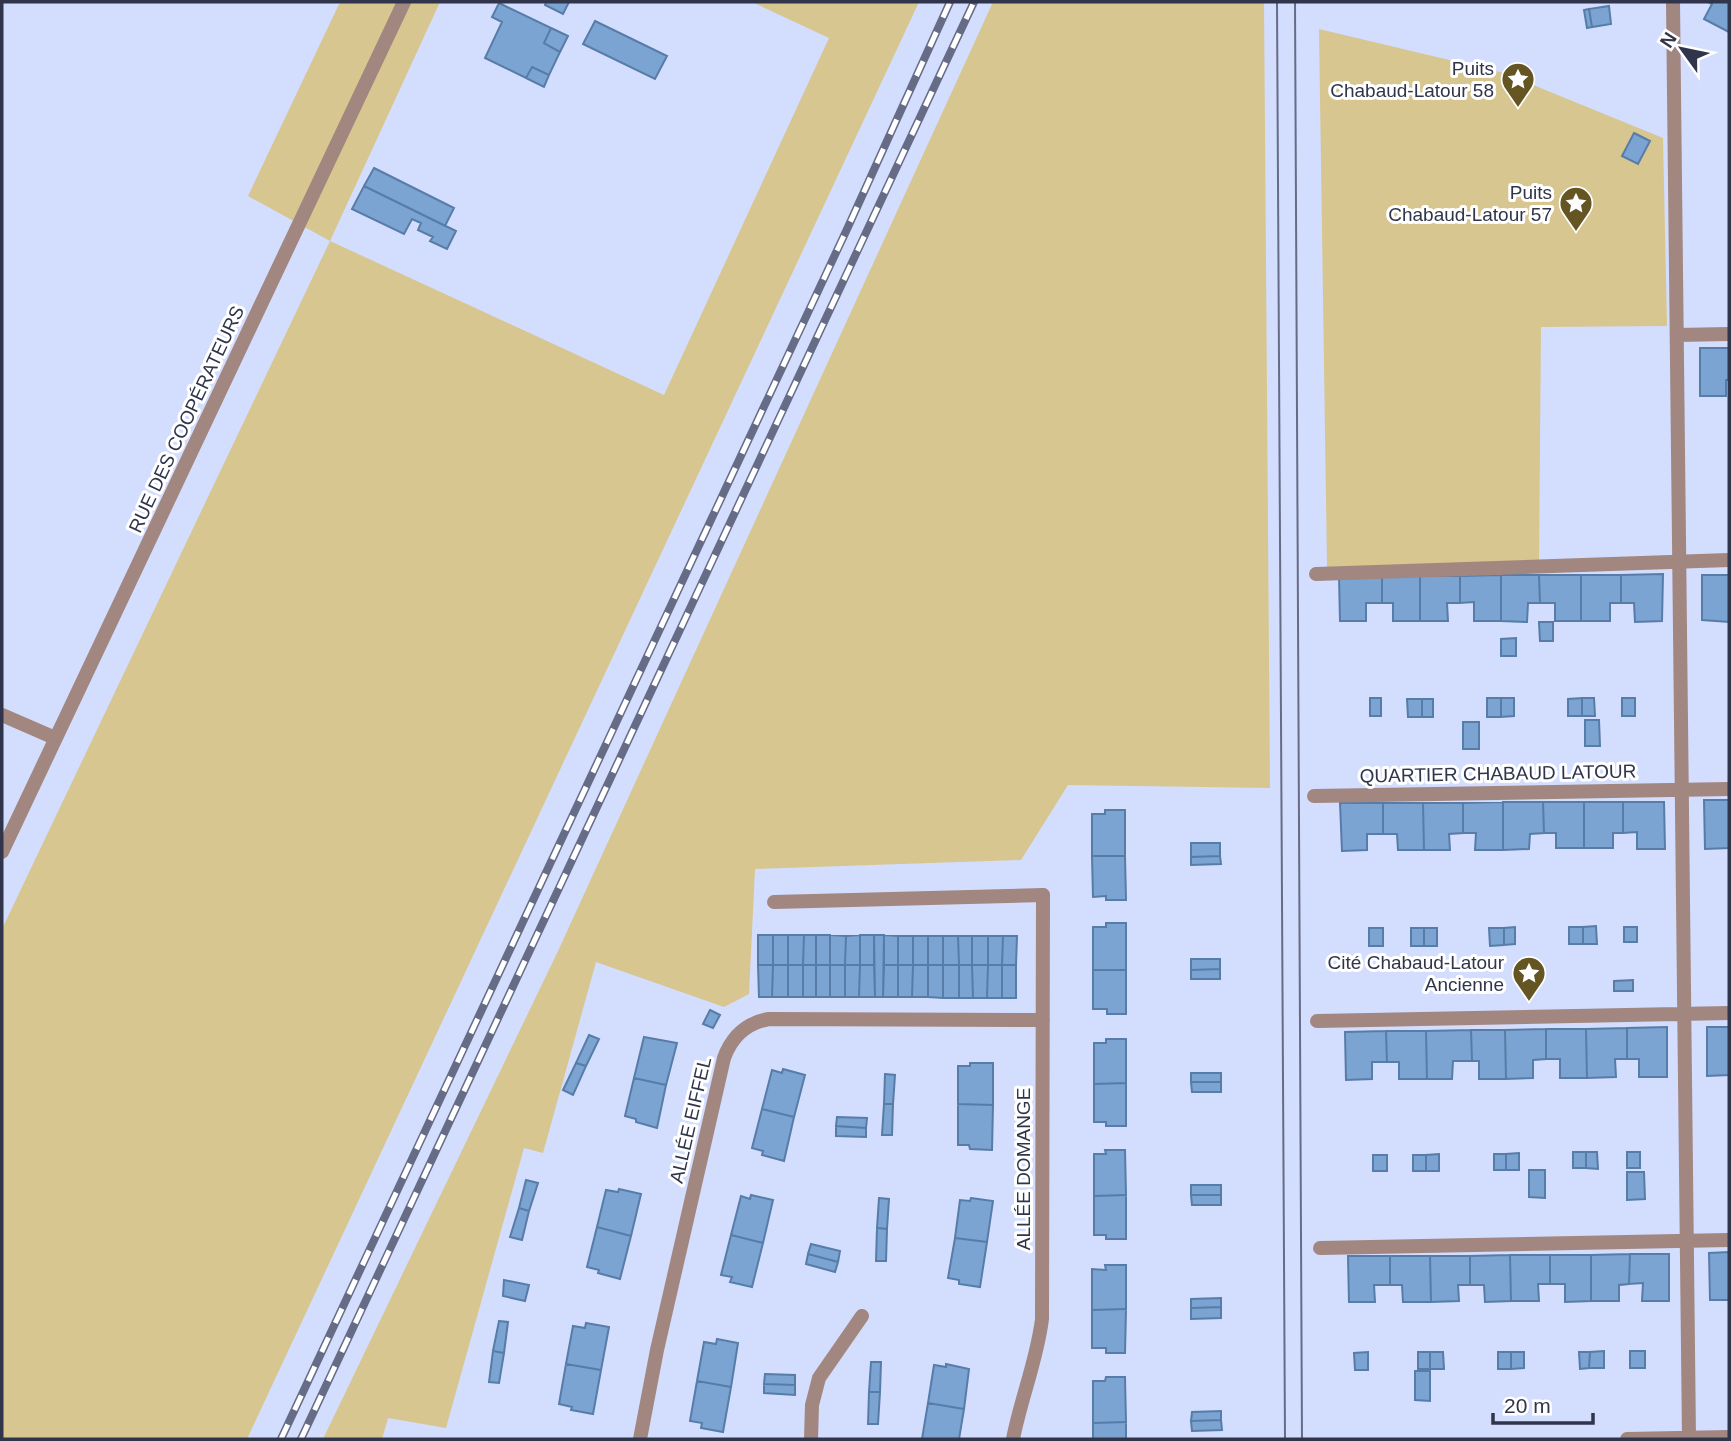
<svg xmlns="http://www.w3.org/2000/svg" width="1731" height="1441" font-family="Helvetica,sans-serif">
<style>
.green{fill:#d7c690}
.building{fill:#7ca4d2;stroke:#577ca7;stroke-width:2}
.lines{fill:none;stroke-linecap:round;stroke-linejoin:round}
.service{stroke:#a28680;stroke-width:14}
.minor{stroke:#a28680;stroke-width:14}
.tram{stroke:#666c86;stroke-width:2}
.rail-casing{stroke:#666c86;stroke-width:8}
.rail{stroke:#fff;stroke-width:5;stroke-dasharray:16;stroke-linecap:butt}
.labels{text-anchor:middle;stroke-width:6;stroke-linejoin:round;paint-order:stroke}
.poi-label{font-size:19px;fill:#30354b;stroke:#fff;text-anchor:end}
.street-label{font-size:19px;fill:#30354b;stroke:#fff}
</style>
<rect width="100%" height="100%" fill="#d3ddfe"/>
<!-- green -->
<path class="green" d="M340,2H440L330,241L664,395L829,38L752,2H919L247,1439H2V929L330,241L248,196Z
M993,2H1264L1270,788L1068,785L1021,860L755,869L749,994L724,1007L596,962L543,1153L524,1148L446,1428L388,1418L382,1439H323L558,951Z
M1319,29L1504,73L1663,138L1667,326L1541,327L1539,563L1327,567Z"/>
<!-- building -->
<path class="building" d="M546,2H569L563,14L545,5Z
M1708,2H1729V32L1704,19L1712,4Z
M499,3L551,28L544,43L560,52L549,75L532,67L526,78L485,58L502,22L492,17Z
M1609,6L1611,24L1592,27L1589,9Z
M1589,9L1592,27L1587,28L1584,10Z
M595,21L667,56L655,79L583,44Z
M551,28L568,36L560,52L544,43Z
M532,67L549,75L544,87L526,78Z
M1634,133L1650,141L1638,164L1622,156Z
M374,168L454,208L445,226L364,186Z
M364,186L456,231L447,249L430,241L433,237L418,230L421,223L412,219L404,234L352,209Z
M1700,348H1729V380H1726V396H1700Z
M1663,574L1662,621L1635,622L1634,603H1621V575Z
M1501,575H1539L1540,603H1528L1527,622L1501,621Z
M1501,575V621H1474V602L1460,603V576Z
M1539,575H1581V621H1555V603H1540Z
M1581,575H1621V603H1610V621H1581Z
M1702,575H1729V622L1702,620Z
M1339,576H1382V603H1366V621H1340Z
M1382,576H1420V621H1393V603H1382Z
M1420,576H1460V603H1447L1448,621H1420Z
M1539,622H1553V641H1540Z
M1516,638V656H1501V639Z
M1370,698H1381V716H1370Z
M1487,698H1501V717H1487Z
M1501,698H1514V716L1501,717Z
M1582,698H1594L1595,716H1582Z
M1582,698V716H1568V699Z
M1622,698H1635V716H1622Z
M1407,699H1422V717H1408Z
M1422,699H1433V717H1422Z
M1585,720H1599L1600,746H1585Z
M1463,722H1479V749H1463Z
M1704,800H1729V848L1705,849Z
M1503,802V850H1475L1476,833H1463V803Z
M1503,802H1543L1544,833L1530,834L1529,849L1503,850Z
M1543,802H1584V848H1556V833H1544Z
M1584,802H1623V833H1613V848H1584Z
M1623,802H1664L1665,849H1637V832L1623,833Z
M1340,803H1383V834H1367V850L1342,851Z
M1383,803H1423L1424,850H1398L1397,834H1383Z
M1423,803H1463V833L1449,834L1450,850H1424Z
M1105,810H1125V856H1092V814H1105Z
M1191,843H1220V856L1191,857Z
M1092,856H1125L1126,900H1106V896L1093,897Z
M1220,856L1221,864L1191,865V857Z
M1106,923H1126V970H1093V927H1106Z
M1596,926L1597,944H1583V927Z
M1515,927V944L1504,945V928Z
M1569,927H1583V944H1569Z
M1624,927H1637V942H1624Z
M1369,928H1383V946H1369Z
M1411,928H1424V946H1411Z
M1424,928H1437V946H1424Z
M1489,928H1504V945L1490,946Z
M758,935H773V965H758Z
M773,935H788V965H773Z
M788,935H804L803,965H788Z
M804,935H816V965H803Z
M816,935H830V965H816Z
M830,935L846,936L845,965H830Z
M860,935H874V965H860Z
M860,935V965H845L846,936Z
M874,935H884L883,997H875Z
M884,935L898,936V965H884Z
M898,936H913V965H898Z
M913,936H928V965H913Z
M928,936H943V965H928Z
M943,936H958L959,965H943Z
M958,936H972V965H959Z
M972,936H988V965H972Z
M988,936H1003L1002,965H988Z
M1003,936H1017L1016,965H1002Z
M1191,959H1220V969L1191,970Z
M758,965H773L772,997H759Z
M773,965H788V997H772Z
M788,965H803V997H788Z
M803,965H816V997H803Z
M816,965H830V997H816Z
M830,965H845V997H830Z
M845,965H860L859,997H845Z
M860,965H874L875,997H859Z
M884,965H898V997H883Z
M898,965H913L912,997H898Z
M913,965H928V997H912Z
M928,965H943V998L928,997Z
M943,965H959V998H943Z
M959,965H972L973,998H959Z
M972,965H988L987,998H973Z
M988,965H1002V998H987Z
M1002,965H1016V998H1002Z
M1220,969V979H1191V970Z
M1093,970H1126V1014H1107V1009H1093Z
M1633,980V991H1614V981Z
M710,1010L720,1015L713,1028L703,1024Z
M1667,1027V1077H1639V1059H1627V1028Z
M1707,1027H1729V1075L1707,1076Z
M1627,1028V1059H1615L1616,1077L1587,1078L1586,1029Z
M1546,1029V1059L1533,1060V1078L1506,1079L1505,1030Z
M1546,1029H1586L1587,1078H1560V1059H1546Z
M1471,1030H1505L1506,1079H1479V1061H1472Z
M1471,1030L1472,1061H1453L1452,1079H1427L1426,1031Z
M1386,1031L1387,1062H1372V1079L1346,1080L1345,1032Z
M1386,1031H1426L1427,1079H1399V1062H1387Z
M589,1035L599,1039L586,1066L576,1063Z
M644,1037L677,1043L666,1085L634,1078Z
M1106,1039H1126V1083L1094,1084V1043H1106Z
M576,1063L586,1066L573,1095L563,1090Z
M970,1063H993V1105L958,1104V1066H970Z
M783,1069L805,1075L794,1117L762,1109L772,1070L782,1073Z
M1191,1073H1221V1082H1191Z
M885,1074L895,1075L893,1104H884Z
M634,1078L666,1085L657,1128L636,1122V1119L625,1116Z
M1191,1082H1221V1092H1192Z
M1126,1083V1126H1106V1122H1094V1084Z
M884,1104H893L892,1135H882Z
M958,1104L993,1105L992,1150L970,1149L969,1145H958Z
M762,1109L794,1117L784,1161L762,1155L763,1151L752,1148Z
M837,1117L867,1118L866,1128L836,1126Z
M836,1126L866,1128V1137L836,1136Z
M1105,1150H1125L1126,1195L1094,1196V1154H1106Z
M1573,1152H1586V1168H1573Z
M1586,1152H1597L1598,1169L1586,1168Z
M1627,1152H1640V1168H1627Z
M1519,1153V1170H1506V1154Z
M1439,1154V1171H1426V1155Z
M1494,1154H1506V1170H1494Z
M1373,1155H1387V1171H1373Z
M1413,1155H1426V1171H1413Z
M1529,1170H1545V1198L1529,1197Z
M1627,1172H1644L1645,1199L1627,1200Z
M526,1180L538,1183L529,1211L519,1208Z
M1191,1185H1221V1195H1191Z
M619,1189L641,1194L631,1236L597,1227L606,1190L618,1192Z
M751,1195L773,1200L763,1243L731,1235L741,1196L750,1199Z
M1126,1195V1239H1106V1235H1094V1196Z
M1191,1195H1221V1205H1192Z
M879,1198L889,1199L887,1229L877,1228Z
M971,1198L993,1201L987,1242L955,1238L960,1200L970,1201Z
M519,1208L529,1211L522,1240L510,1237Z
M597,1227L631,1236L620,1279L598,1273L599,1270L587,1267Z
M877,1228L887,1229L886,1261H876Z
M731,1235L763,1243L752,1287L730,1282L732,1277L721,1275Z
M955,1238L987,1242L980,1287L959,1284V1280L948,1278Z
M811,1244L840,1251L838,1262L808,1254Z
M1729,1252V1300H1710L1709,1253Z
M808,1254L838,1262L835,1272L806,1264Z
M1630,1254L1629,1284L1619,1285V1301H1591V1255Z
M1630,1254H1669V1301H1642L1643,1283L1629,1284Z
M1510,1255H1550V1284H1538L1539,1301H1511Z
M1510,1255L1511,1301L1485,1302L1484,1285H1470V1256Z
M1550,1255H1591V1301L1565,1302V1284H1550Z
M1348,1256H1390V1285H1374L1375,1302H1349Z
M1390,1256H1430L1431,1302H1403L1402,1285H1390Z
M1430,1256H1470V1285H1458L1459,1301L1431,1302Z
M1105,1265H1126V1309L1092,1310V1269L1106,1270Z
M504,1280L529,1285L525,1301L503,1296Z
M1221,1298V1307L1191,1308V1299Z
M1221,1307V1318L1191,1319V1308Z
M1126,1309L1125,1353H1106V1348H1092V1310Z
M499,1321L508,1322L504,1353L493,1351Z
M586,1323L609,1327L601,1370L566,1364L573,1326L585,1328Z
M717,1339L738,1343L731,1387L697,1381L704,1342L716,1344Z
M493,1351L504,1353L499,1383L489,1382Z
M1604,1351V1368H1589L1590,1352Z
M1630,1351H1645V1368H1630Z
M1368,1352V1370H1355L1354,1353Z
M1418,1352H1430V1369H1418Z
M1430,1352H1443L1444,1369H1430Z
M1498,1352H1511V1369H1498Z
M1511,1352H1524V1368L1511,1369Z
M1579,1352H1590L1589,1368L1580,1369Z
M871,1362H881L880,1392H869Z
M566,1364L601,1370L593,1414L571,1410L572,1407L559,1404Z
M946,1364L969,1369L964,1409L928,1403L934,1365L946,1367Z
M1415,1371H1430V1401L1415,1400Z
M765,1374L795,1375V1385L764,1384Z
M1106,1377H1125L1126,1422L1093,1423V1381H1105Z
M697,1381L731,1387L723,1432L701,1428L702,1423L690,1421Z
M764,1384L795,1385V1395L764,1393Z
M869,1392H880L878,1424H868Z
M928,1403L964,1409L959,1439H922Z
M1221,1411V1420L1191,1421L1192,1412Z
M1221,1420L1222,1430L1192,1431L1191,1421Z
M1126,1422V1439H1093V1423Z"/>
<g class="lines">
<!-- service -->
<path class="service" d="M2,715L55,738
M774,902L1043,895"/>
<!-- minor -->
<path class="minor" d="M1673,2L1689,1439
M1677,335L1729,334
M1316,574L1729,560
M1314,796L1729,789
M2,852L404,2
M1317,1021L1729,1013
M1320,1248L1729,1240
M640,1439L657,1350L724,1058C732,1036 746,1023 769,1019L1043,1020
M811,1439L812,1405L819,1378L862,1316
M1013,1439C1021,1398 1037,1360 1042,1319L1043,895
M1627,1439L1729,1437"/>
<!-- tram -->
<path class="tram" d="M1277,2L1285,1439
M1295,2L1302,1439"/>
<defs>
<path id="rail" d="M281,1439L848,227L950,2
M301,1439L974,2"/>
</defs>
<!-- rail casing -->
<use href="#rail" class="rail-casing"/>
<!-- rail -->
<use href="#rail" class="rail"/>
</g>
<!-- icons -->
<defs>
<symbol id="sight-pin" viewBox="-11 -11 22 30"><path d="M0 17L-7.5 6A9.5 9.5 0 1 1 7.5 6Z" fill="#645522" stroke="#fff"/><path d="M0-6L1.8-2.2L6-1.7L2.9 1.2L3.7 5.4L0 3.3L-3.7 5.4L-2.9 1.2L-6-1.7L-1.8-2.2Z" fill="#fff"/></symbol>
</defs>
<g fill-rule="evenodd">
<use href="#sight-pin" x="1499" y="60" width="38" height="52"/>
<use href="#sight-pin" x="1557" y="184" width="38" height="52"/>
<use href="#sight-pin" x="1510" y="954" width="38" height="52"/>
</g>
<g class="labels">
<!-- poi labels -->
<g class="poi-label">
<text x="1494" y="75">Puits<tspan x="1494" dy="22">Chabaud-Latour 58</tspan></text>
<text x="1552" y="199">Puits<tspan x="1552" dy="22">Chabaud-Latour 57</tspan></text>
<text x="1504" y="969">Cité Chabaud-Latour<tspan x="1504" dy="22">Ancienne</tspan></text>
</g>
<!-- street labels -->
<g class="street-label">
<text transform="translate(186 419) rotate(-65)" y="7">RUE DES COOPÉRATEURS</text>
<text transform="translate(1498 773) rotate(-1)" y="7">QUARTIER CHABAUD LATOUR</text>
<text transform="translate(690 1120) rotate(-77)" y="7">ALLÉE EIFFEL</text>
<text transform="translate(1023 1169) rotate(-90)" y="7">ALLÉE DOMANGE</text>
</g>
</g>
<!-- border -->
<rect width="1731" height="1441" fill="none" stroke="#30354b" stroke-width="7"/>
<!-- north arrow -->
<g transform="translate(1682 49) rotate(303)" stroke="#ffffff" stroke-width="5" paint-order="stroke">
<path d="M0-5L12 26L0 18L-12 26Z" fill="#30354b"/>
<text y="-10" font-size="19" font-weight="bold" text-anchor="middle" fill="#30354b">N</text>
</g>
<!-- scale -->
<path d="M1493 1413v10h100v-10" fill="none" stroke="#30354b" stroke-width="3.5"/>
<text x="1504" y="1413" font-size="21" fill="#30354b" stroke="#ffffff" stroke-width="5" paint-order="stroke">20 m</text>
</svg>
